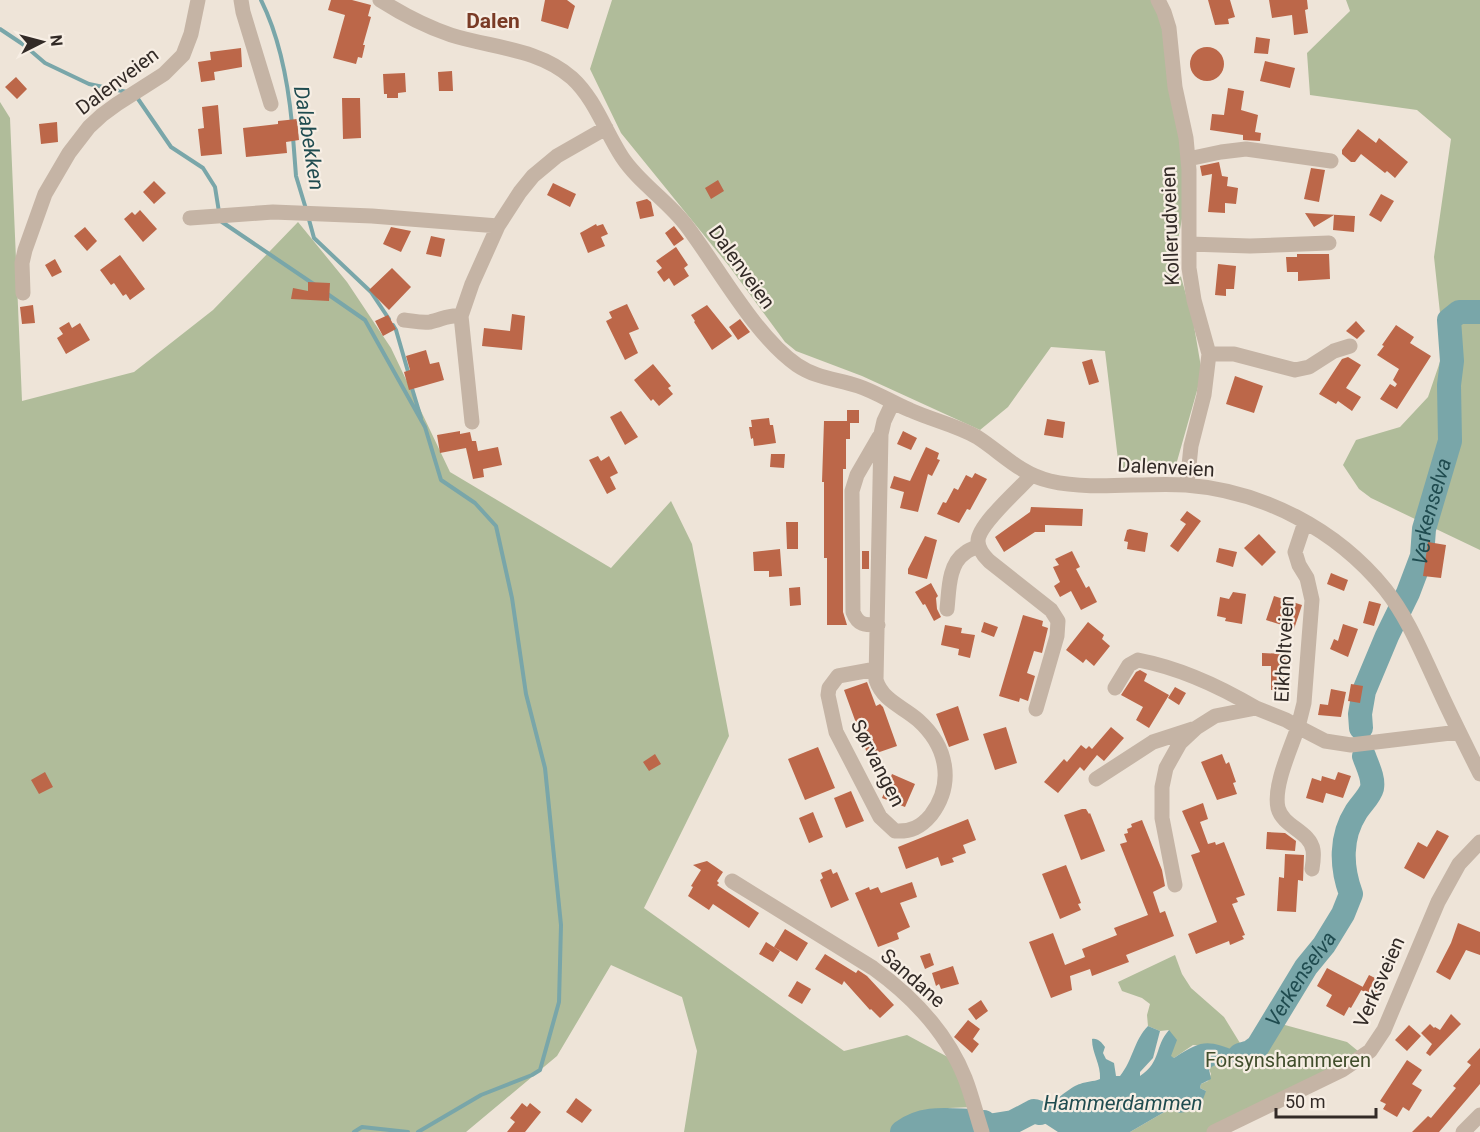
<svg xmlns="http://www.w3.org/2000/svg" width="1480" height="1132" font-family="Roboto,sans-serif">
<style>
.green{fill:#b0bc9a}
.water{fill:#79a6a9}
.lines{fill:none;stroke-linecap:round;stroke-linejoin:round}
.stream{stroke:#79a6a9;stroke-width:4}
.river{stroke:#79a6a9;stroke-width:24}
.building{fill:#bc6749}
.minor{stroke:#c5b4a5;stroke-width:15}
.labels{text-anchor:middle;stroke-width:4.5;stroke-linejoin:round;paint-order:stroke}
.street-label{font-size:20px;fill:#322a26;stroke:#f7eee4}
.park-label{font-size:20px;fill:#414e2c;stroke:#f7eee4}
.neighbourhood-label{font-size:21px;font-weight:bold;fill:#7a3b26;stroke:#f7eee4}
.water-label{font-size:21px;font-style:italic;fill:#1f4b4f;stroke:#f7eee4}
</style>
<rect width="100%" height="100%" fill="#eee4d8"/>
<!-- green -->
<path class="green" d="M612,0H1159L1182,144V219L1175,255L1193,320L1202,373L1174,472L1119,468L1105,351L1051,347L1008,407L980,430L862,376L796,351L785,342L729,266L621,133L590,69Z
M1346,0H1480V550L1371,498L1359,489L1343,465L1356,440L1400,427L1428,397L1444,350L1434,257L1451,139L1417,110L1310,95L1307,53L1350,11Z
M0,102L10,118L22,401L134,372L213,310L298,222L347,282L391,348L450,472L611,568L671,501L692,544L729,736L644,908L844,1051L907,1035L957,1062L973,1107L949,1108L926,1132H684L697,1051L682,997L611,965L557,1056L466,1132H0Z
M1175,955L1182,974L1191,988L1224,1017L1243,1048L1239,1052L1222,1047L1193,1045L1174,1058L1171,1057L1169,1030L1160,1031L1148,1026L1147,1015L1150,1004L1142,998L1122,991L1118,982Z
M1274,1022L1347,1042L1358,1051L1356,1061L1214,1132H1130L1173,1107L1206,1091L1200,1088L1201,1084L1208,1081L1211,1074L1209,1069L1212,1066L1241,1058L1240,1055C1258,1050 1264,1037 1274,1022Z"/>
<!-- water -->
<path class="water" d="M1148,1026L1160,1031L1153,1058L1140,1072V1076C1162,1061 1154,1047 1169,1030L1177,1040L1171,1056L1174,1058C1204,1039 1206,1040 1239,1052L1241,1058L1213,1066L1209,1069L1211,1079L1201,1084L1200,1088L1206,1091C1200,1109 1197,1110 1179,1113L1173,1107L1130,1132H1058L1038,1119L1043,1106L1052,1104C1056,1099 1074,1085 1080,1084C1087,1081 1093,1082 1100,1079C1101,1064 1092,1054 1092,1039C1098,1038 1101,1042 1105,1047L1103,1053L1106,1059L1114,1063L1116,1076H1120C1133,1060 1134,1040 1148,1026Z"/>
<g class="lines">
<!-- stream -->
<path class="stream" d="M261,0C280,38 288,82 292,124
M0,29L24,45L45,63L89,84L127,92
M136,96L171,147L203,168L215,187L219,212
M293,137L296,176L306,209
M308,216L314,238L371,292L389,319
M222,222L315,285
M326,293L365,320L425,427L441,480L475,503L496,526L512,598L526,694L545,768L561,925L559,1002L540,1070L532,1075L481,1095L418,1132
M393,325L396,330L409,375
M411,385L421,418
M354,1132L362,1127L408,1132"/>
<!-- river -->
<g class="river">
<path id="s1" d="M1361,728L1360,714L1364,691L1387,636L1408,593L1422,556L1424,529L1450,441L1449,385L1452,361L1449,320L1459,312H1480"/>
<path id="s2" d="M1240,1055L1250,1052L1258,1046L1306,967L1324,945L1343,914L1351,894C1341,867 1340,837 1356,812C1361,804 1370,796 1372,788C1374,778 1367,765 1364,756"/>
<path d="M984,1122L988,1126L1013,1122L1034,1111L1040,1113"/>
<path d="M902,1132C923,1116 947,1120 972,1121"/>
</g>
</g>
<!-- building -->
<path class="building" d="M331,0H352L371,5L368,16L371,17L363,45H365L362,58L358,57L356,64L333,58L345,15L328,10Z
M545,0H567L575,6L568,29L541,21Z
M1208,0H1230L1235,17L1228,19L1229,24L1215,25Z
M1269,0H1307L1308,9L1305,10L1308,33L1294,35L1292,15L1272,18Z
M1256,37L1270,39L1268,54L1254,53Z
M1190 64a17 17 0 1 1 34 0a17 17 0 1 1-34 0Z
M241,48L242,67L214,72L215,80L201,82L198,62L211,60L210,52Z
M1265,61L1295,68L1290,88L1260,81Z
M452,71L453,91H439L438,72Z
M405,73L406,92L398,93V98H387V94H384L383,74Z
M16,77L27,89L17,99L5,87Z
M1228,88L1244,91L1241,110L1258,115L1255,132L1261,133L1260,141L1243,140V135L1210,130L1212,114L1224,115Z
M342,98H360L361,138L343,139Z
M218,105L222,154L201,156L198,129L204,128L202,107Z
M297,119L299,140L286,142L287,153L246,157L243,128L278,124V121Z
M57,122L58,142L41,144L39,124Z
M1358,129L1376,143L1379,138L1408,162L1395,178L1387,171L1385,173L1361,154L1355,162H1351L1342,154V150Z
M1219,162L1222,176L1228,177L1227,186L1238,188L1236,204L1225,203V213L1208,212L1212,174L1202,176L1200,166Z
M1311,168L1325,170L1319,202L1304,199Z
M718,180L724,191L711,199L705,188Z
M154,181L166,193L154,204L143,192Z
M553,183L576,194L570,207L547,195Z
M1381,194L1394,201L1381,222L1369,215Z
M647,199L651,202L654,216L640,219L636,202Z
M140,210L157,229L143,242L124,219L132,212L135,215Z
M1305,213L1355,216L1354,232L1333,230L1334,215L1314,227Z
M596,224L597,226L603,224L608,234L601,237L605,246L588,253L580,233Z
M674,226L684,239L674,246L665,233Z
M85,227L97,241L87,251L74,236Z
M391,227L411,231L401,252L383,244Z
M431,236L445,239L441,257L426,254Z
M676,247L688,265L684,268L689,276L674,286L669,278L664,282L657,272L662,268L656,261Z
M1297,254H1329L1330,279L1298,281V272H1287L1286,257H1297Z
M120,255L145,289L130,300L126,294L123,296L114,283L111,285L100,270Z
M55,259L62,272L52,277L45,265Z
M1218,264L1236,266L1234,289H1226V296L1215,295Z
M392,268L411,287L389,310L369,290Z
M308,282L330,283L329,301L291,299L293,288L308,291Z
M627,304L639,329L629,333L638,353L625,360L606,321L612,318L609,312Z
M33,305L35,323L22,324L20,307Z
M707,305L732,336L712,350L694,322L695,321L691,315Z
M512,314L525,316L522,350L482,346L484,328L510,331Z
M388,315L396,329L383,336L375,321Z
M740,319L750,332L738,340L729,327Z
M1356,321L1365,331L1357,339L1346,331Z
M69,322L72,328L80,323L90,340L66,354L57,338L63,334L59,328Z
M1396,325L1414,337L1410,343L1431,356L1397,409L1380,399L1390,384L1395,387L1397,384L1393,380L1399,369L1377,355L1384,346L1382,345Z
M426,350L430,364L439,362L444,380L409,390L404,372L410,370L406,356Z
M1348,357L1361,365L1346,388L1361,397L1352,411L1338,401L1336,404L1319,394L1342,359Z
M1092,359L1099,382L1089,385L1082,362Z
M653,364L671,386L668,388L673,394L659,406L653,399L651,401L634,380Z
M1235,376L1263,386L1254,413L1226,404Z
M847,410H859V423H850V439H846V469H843V612L847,625H827V558H824V482H822L824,421H847Z
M621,411L638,437L625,445L610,417Z
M769,418L770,425H773L776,443L754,446L753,438L751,439L749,427H752L751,420Z
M1047,419L1065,422L1063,438L1044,435Z
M460,431V434L470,432L472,441H476L478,451L498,447L502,465L483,469L484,477L473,479L466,448L440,453L437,435Z
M903,431L917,438L911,450L897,444Z
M926,447L939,453L937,459L940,460L932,476L928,474L918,512L900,508L904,492L890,488L894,476L910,481Z
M771,454H785L784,468L770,467Z
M598,456L601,461L609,456L618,473L610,477L616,489L607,494L589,460Z
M975,473L987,479L970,510L967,509L959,523L937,514L943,502L946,503L954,488L958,490L966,475L972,478Z
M1031,507L1083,509L1082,526L1045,525V532H1035L1004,552L995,537L1030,512Z
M1187,511L1201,521L1178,552L1170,546L1186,524L1180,520Z
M786,522H798V549H787Z
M1130,529L1148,533L1145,552L1127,549L1128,542L1124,541L1127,530Z
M1259,534L1276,552L1262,566L1244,548Z
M925,536L937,540L927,579L908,574V569Z
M1428,542L1446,545L1441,578L1423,576Z
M1219,548L1237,552L1233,567L1216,562Z
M780,549L782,576L769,577V571H754L753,552Z
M862,551H869V569H862Z
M1072,551L1080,567L1076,569L1086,588L1089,586L1097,602L1081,610L1071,591L1060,597L1054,586L1060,582L1053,567L1059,565L1055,559Z
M1331,573L1348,580L1344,591L1327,584Z
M931,583L938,596L936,598L937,609L941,617L934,621L925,604L923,605L915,592Z
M800,587L801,605L790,606L789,588Z
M1233,592L1246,594L1242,624L1225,621L1226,618L1217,616L1220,597L1229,599Z
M1274,596L1302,605L1294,629L1266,620Z
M1369,601L1381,604L1374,626L1363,623Z
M1023,615L1043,621L1042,626L1048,628L1042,653L1034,651L1027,673L1035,676L1028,701L1020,698L1019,702L999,696Z
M984,622L998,627L994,637L981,632Z
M1088,622L1104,635L1102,639L1110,646L1094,666L1086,659L1083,663L1066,650Z
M1343,624L1358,629L1348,657L1330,649L1334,639L1338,641Z
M945,625L962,628L961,633L975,635L970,658L958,655L959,649L941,645Z
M1262,653L1285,654L1288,690H1271V666H1262Z
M1140,670L1147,674L1144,681L1169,695L1149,728L1136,720L1143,707L1121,695L1136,672Z
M867,682L876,706L880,704L883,707L897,746L868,756L844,690Z
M1351,684L1363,686L1360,703L1348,701Z
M1175,687L1186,693L1179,705L1168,698Z
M1331,689L1346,692L1341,717L1318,715L1320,704L1328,705Z
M958,706L969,740L949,747L936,714Z
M1006,727L1017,763L995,770L983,734Z
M1111,727L1124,738L1104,761L1097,755L1084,771L1080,767L1058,793L1044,782L1064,759L1067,762L1081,745L1086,749L1089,746L1092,749Z
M818,747L835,788L805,800L788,759Z
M655,754L661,764L649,771L643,762Z
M1222,754L1226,764L1229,762L1236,782L1233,783L1237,794L1217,800L1201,762Z
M45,772L53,787L39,794L31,780Z
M1338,772L1351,776L1343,798L1326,793L1323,803L1306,798L1312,778L1321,781L1322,776L1335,780Z
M892,774L915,784L905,807L882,798Z
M851,791L864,821L846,828L834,798Z
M1203,803L1208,819L1200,822L1208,844L1215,842L1216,845L1224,842L1245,895L1236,898L1238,902L1232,904L1245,935L1242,936L1244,939L1230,945L1229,941L1196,954L1188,934L1217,922L1191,855L1200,852L1182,811Z
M1082,809H1086L1089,814L1090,813L1105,851L1081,860L1064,815Z
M813,812L823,837L809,843L799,818Z
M968,819L976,840L963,845L966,853L952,858L954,862L941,866L938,857L906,869L898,847Z
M1142,820L1162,870L1165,886L1153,892L1160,913L1165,911L1174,936L1126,955L1129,962L1092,976L1090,969L1070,976L1072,990L1051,998L1029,942L1053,933L1065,965L1085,957L1082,949L1117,935L1114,928L1148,915L1120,844L1127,842L1124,834L1128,833L1127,829L1132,827L1131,824Z
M1437,830L1449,836L1424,879L1404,868L1418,842L1427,847Z
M1267,832L1285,833L1296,841L1295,851L1266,849Z
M1285,854L1304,855L1303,881L1298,880L1296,912L1277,911L1279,877L1284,878Z
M707,861L723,872L717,881L719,883L717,885L759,913L749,928L713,904L709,910L688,896L693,887L691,886L701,870L693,865Z
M1066,865L1081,903L1078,904L1081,910L1060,919L1042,874Z
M831,869L833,874L837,872L849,900L831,908L820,880L823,878L821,873Z
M912,882L917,897L900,903L910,927L897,933L899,939L878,947L855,893L869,887L870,890L878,887L881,893Z
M1458,923L1480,932V955L1466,950L1450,980L1436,972L1451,943Z
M785,929L808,943L797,961L774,947Z
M766,942L780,951L773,962L759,954Z
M930,953L934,965L925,969L920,956Z
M825,954L856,973L858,970L867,976L894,1005L880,1018L871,1009L870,1010L844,981L842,985L815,969Z
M953,966L959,984L941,989L939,984L936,986L932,973Z
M1327,968L1363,987L1351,1008L1349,1007L1344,1016L1326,1006L1332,995L1317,986Z
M1369,975L1383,982L1375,997L1361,990Z
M797,981L811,989L802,1004L788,996Z
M981,1000L988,1011L976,1020L968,1009Z
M1451,1014L1461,1024L1430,1056L1426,1053L1432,1044L1421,1033L1430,1024L1434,1028L1435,1027L1440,1030Z
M968,1020L980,1029L973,1039L979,1044L972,1053L954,1037Z
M1409,1025L1421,1036L1407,1051L1395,1040Z
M1480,1048V1084L1439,1132H1412L1428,1116L1431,1118L1456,1088L1453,1086L1471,1065L1467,1062Z
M1407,1060L1422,1070L1412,1084L1422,1090L1409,1111L1403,1107L1397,1117L1383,1109L1386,1104L1380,1101Z
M576,1098L592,1110L582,1123L566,1112Z
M522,1103L527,1107L530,1103L541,1112L525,1132H507L515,1122L510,1118Z"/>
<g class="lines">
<!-- minor -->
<path class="minor" d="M241,0L243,12L271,104
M380,0C402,14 427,27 451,35C492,48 538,48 572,78C595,99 605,131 622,157C639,183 667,200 686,225C718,267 755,336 797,365C816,378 837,379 858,386C876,392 893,403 910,410C932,420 956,425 977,437C1002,453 1020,474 1050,481C1092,491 1142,482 1186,485C1263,491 1336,529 1385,589C1408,618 1421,651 1436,683C1450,714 1465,744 1480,774
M1158,0L1164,12L1169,28L1175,87L1186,138L1189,170V268L1194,300L1209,354L1204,395L1191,446L1187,485
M1188,159L1221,152L1246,149L1331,161
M190,218L273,212L372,216L498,226
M1189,244L1250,246L1329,243
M23,293L22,263L25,250L45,194L69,153L89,127L102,115L117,104L164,74L183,55L191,34L198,0
M404,320C413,321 421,323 430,322C441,320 449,314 461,316
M1209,354H1234L1295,370L1309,367L1334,351L1350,346
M472,422L461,316L472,284L498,226L520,192L533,176L557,156L606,128
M1031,476C1019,489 978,525 978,541C978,549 983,555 989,561L1051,610L1058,621L1057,636L1036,709
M1305,522L1295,552L1299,565L1307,578L1312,600L1304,703L1298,727L1325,741L1351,745L1459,732
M947,609C949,592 948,564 965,553C968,550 974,548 978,547
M878,625C864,625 858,625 853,612L852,491L857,475L879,437
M876,669L838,676L829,688L828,695L836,732L880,817L895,831C911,832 921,827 931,815C955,783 947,746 918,720C902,706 883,701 876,680L881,434L884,421L893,402
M1115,688L1129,665L1138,660C1180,668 1219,686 1256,708
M1096,779L1153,742L1193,729
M732,881L873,968C912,996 947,1033 965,1078C972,1096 976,1114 982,1132
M1175,885L1162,818V787L1166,768L1180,743L1196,728L1215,716L1256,708L1286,720L1298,727C1291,748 1273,786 1278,808C1283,827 1310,831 1313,850C1314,856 1313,863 1312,869
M1214,1132L1342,1070L1370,1051L1384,1030L1438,902L1459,864L1480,842
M1463,1132L1480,1115"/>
</g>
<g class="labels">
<!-- street labels -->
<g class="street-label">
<text transform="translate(117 81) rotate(-37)" y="7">Dalenveien</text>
<text transform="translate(1170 226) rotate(-92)" y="7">Kollerudveien</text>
<text transform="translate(742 267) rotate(54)" y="7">Dalenveien</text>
<text transform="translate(1166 467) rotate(3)" y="7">Dalenveien</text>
<text transform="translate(1284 649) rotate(-87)" y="7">Eikholtveien</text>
<text transform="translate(878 763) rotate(63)" y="7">Sørvangen</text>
<text transform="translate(913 978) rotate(41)" y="7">Sandane</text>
<text transform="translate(1379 982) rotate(-66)" y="7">Verksveien</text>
</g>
<!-- park labels -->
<g class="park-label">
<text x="1288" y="1067">Forsynshammeren</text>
</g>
<!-- neighbourhood labels -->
<g class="neighbourhood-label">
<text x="493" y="28">Dalen</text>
</g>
<!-- water labels -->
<g class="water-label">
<text transform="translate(309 138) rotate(81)" y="7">Dalabekken</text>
<text dy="7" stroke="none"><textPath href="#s1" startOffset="230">Verkenselva</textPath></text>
<text dy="7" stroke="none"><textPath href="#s2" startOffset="100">Verkenselva</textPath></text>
<text x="1123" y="1110">Hammerdammen</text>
</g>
</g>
<!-- north arrow -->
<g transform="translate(42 42) rotate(84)" stroke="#f7eee4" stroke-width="4.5" paint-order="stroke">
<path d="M0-4.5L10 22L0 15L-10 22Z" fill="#322a26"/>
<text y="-9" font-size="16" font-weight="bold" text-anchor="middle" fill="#322a26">N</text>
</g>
<!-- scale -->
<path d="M1276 1108v9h100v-9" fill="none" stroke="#322a26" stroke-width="3"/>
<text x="1285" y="1108" font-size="18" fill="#322a26" stroke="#f7eee4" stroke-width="4.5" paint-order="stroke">50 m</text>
</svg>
